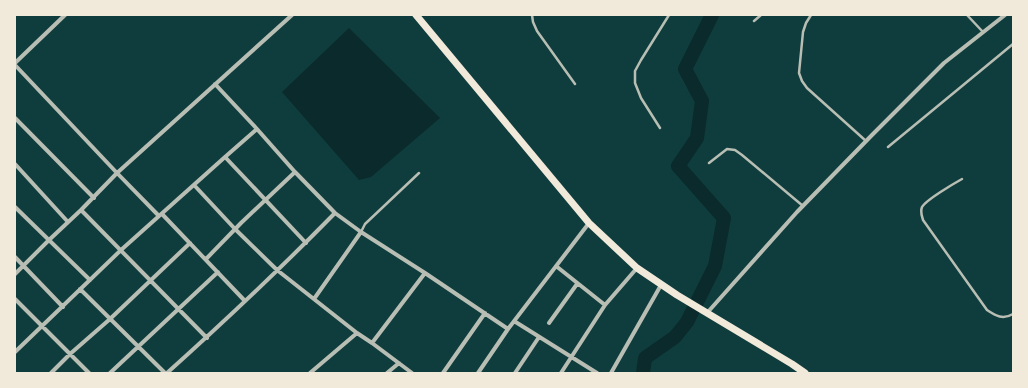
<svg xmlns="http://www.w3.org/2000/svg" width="1028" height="388" font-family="Cabin,sans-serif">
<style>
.water{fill:#0a2a2b}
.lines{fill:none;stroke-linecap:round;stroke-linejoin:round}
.river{stroke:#0a2a2b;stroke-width:14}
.service{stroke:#b8beb3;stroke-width:2.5}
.minor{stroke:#b8beb3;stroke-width:4}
.secondary{stroke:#f1e9da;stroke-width:7}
</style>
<rect width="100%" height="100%" fill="#0f3d3e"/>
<!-- water -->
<path class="water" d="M349,28L440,118L371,177L359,180L282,92Z"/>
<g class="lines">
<!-- river -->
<path class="river" d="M643,373L645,358L675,337L687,322L715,266L724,218L678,166L697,138L702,101L685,69L712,15"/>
<!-- service -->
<path class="service" d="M532,15L533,22L537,31L575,84
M811,15L806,23L803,32L799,73L802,81L807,88L866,141
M967,15L983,32
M754,21L761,15
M660,128L641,98L635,83V71L641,60L669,15
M888,147L1013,44
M709,163L727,149L735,150L742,155L803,206
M962,179C953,184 926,200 922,207C920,212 922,216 923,220L987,310C996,316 1003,320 1013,314
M361,232L365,224L419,173"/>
<!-- minor -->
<path class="minor" d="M15,63L65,15
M15,65L117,173L159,216
M215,84L257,129L295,172L335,213L361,232L425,273L508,329
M15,118L94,198
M225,157L306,243
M15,164L68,222
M194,185L235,229L277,270L357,333L372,343L412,373
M15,207L90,280
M81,210L207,338
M162,214L245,301
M15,257L63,307
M206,259L241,223L295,172
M556,266L605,305
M15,274L49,240L81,210L117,173L292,15
M80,289L165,373
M15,299L89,373
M314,299L361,232
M707,313L797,212L872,135L944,63L1005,15
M514,321L597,373
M549,323L577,284
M372,343L425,273
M15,352L121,250L225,157L257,129
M51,373L70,354L110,319L190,243
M110,373L218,272
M167,373C225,321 281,268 335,213
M310,373L357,333
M387,373L399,363
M443,373L485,313
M478,373L508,329L589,223
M515,373L539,337
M561,373L605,305L637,268
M611,373L661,285"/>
<!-- secondary -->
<path class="secondary" d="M416,15L589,223L637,268L677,295L792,364L805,373"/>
</g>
<!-- border -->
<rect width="1028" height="388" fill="none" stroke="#f1e9da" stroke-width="32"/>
</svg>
